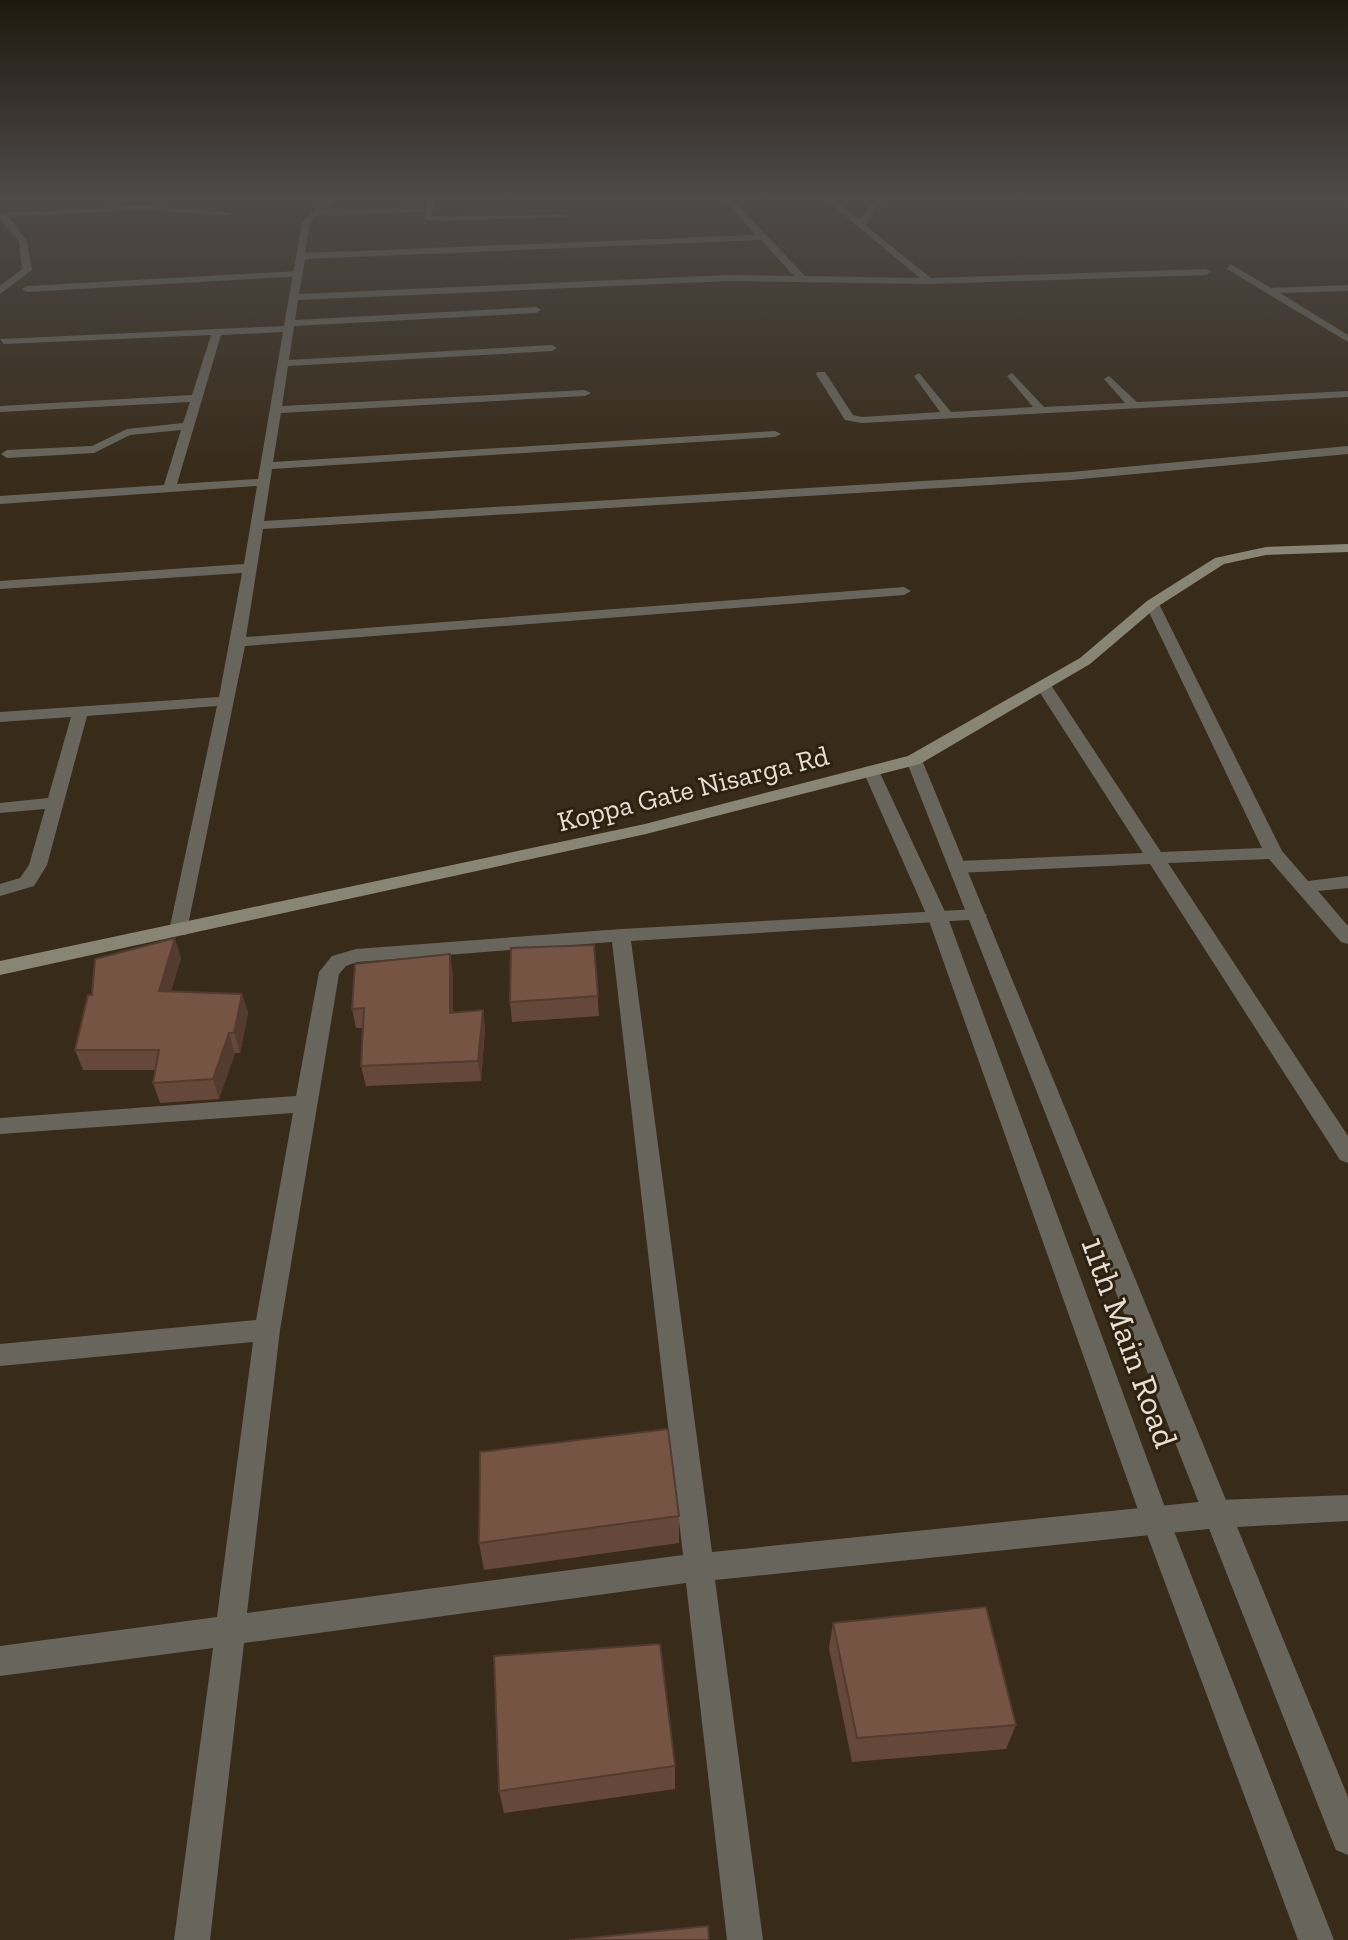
<svg xmlns="http://www.w3.org/2000/svg" width="1348" height="1940" font-family="'Zilla Slab',serif">
<style>
.lines{fill:none;stroke-linecap:round;stroke-linejoin:round}
.lane{fill:#68665c;fill-rule:evenodd}
.street{fill:#68665c;fill-rule:evenodd}
.secondary{fill:#888575;fill-rule:evenodd}
.wall{fill:#65483a}
.shaded-wall{fill:#533b2f}
.building{fill:#765443;stroke:#533b2f;stroke-width:2}
.labels{text-anchor:middle;stroke-width:6;stroke-linejoin:round;paint-order:stroke}
.street-label{font-size:28px;fill:#e8dfd4;stroke:#2e2110}
.near-street-label{font-size:34px;fill:#e8dfd4;stroke:#2e2110}
</style>
<rect width="100%" height="100%" fill="#382b1a"/>
<g class="lines">
<!-- lane -->
<path class="lane" d="M299,271L302,276L27,292L22,289L27,286Z
M817,372H825L853,415L862,417L940,412L914,376L919,373L951,412L1033,407L1007,376L1012,373L1044,407L1125,403L1104,379L1109,376L1137,402L1348,391V397L862,423L845,420L816,374Z
M914,755L922,760L1348,1797V1855L1336,1850L1331,1838L906,760Z
M871,766L879,771L948,918L1170,1521L1334,1940H1298L1142,1521L928,918L863,771Z"/>
<!-- street -->
<path class="street" d="M330,196H339L324,210L425,207L427,196H517L434,200L432,216L565,215L569,217L433,221L425,219V212L318,215L310,223L305,253L756,235L721,196H729L805,276L920,278L821,196H830L860,220L877,196H885L865,225L931,278L1206,269L1211,272L1206,275L929,284L729,281L298,300L295,320L536,307L541,310L536,313L294,326L289,360L552,345L557,348L552,351L288,366L282,406L585,390L591,393L585,396L281,413L273,462L775,431L781,434L775,437L272,469L264,521L1071,472L1348,446V454L1071,480L263,529L246,637L904,587L911,591L904,595L245,646L186,935H172L169,931L217,706L87,716L47,865L34,886L0,896V884L20,878L29,865L45,809L0,813V803L48,798L71,717L0,722V712L219,697L242,573L0,589V581L244,564L257,486L0,504V496L164,485L181,430L130,435L94,453L7,458L1,454L7,450L92,446L127,429L183,423L190,402L0,412V406L192,395L211,335L4,344L0,339L284,326L302,222ZM761,240L794,276L729,275L299,294L305,259ZM283,332L258,479L177,484L221,335Z
M142,206L232,213L228,215L142,210L9,217L27,241L32,270L0,294V286L22,269L19,241L0,219V213Z
M1230,264L1271,288L1348,285V291L1280,293L1348,335V342L1227,269Z
M1152,600L1159,604L1282,851L1308,881L1348,876V888L1318,891L1348,926V944L1341,942L1269,859L1168,863L1348,1136V1163L1340,1160L1150,864L957,873L948,867L957,861L1143,853L1035,685L1043,680L1051,685L1161,852L1262,848L1145,604Z
M977,909L987,915L984,919L631,941L712,1552L1218,1500L1348,1495V1521L1218,1528L715,1580L763,1940H727L686,1583L244,1643L210,1940H174L213,1648L0,1676V1646L217,1617L253,1342L0,1366V1344L256,1320L293,1113L0,1134V1118L296,1096L319,972L332,956L356,949L621,929ZM612,942L683,1555L247,1613L280,1330L339,974L346,966L357,962Z"/>
<!-- secondary -->
<path class="secondary" d="M1348,544V552L1266,555L1224,564L1157,607L1090,664L920,764L646,834L0,975V961L645,824L908,756L1080,658L1147,601L1215,558L1266,547Z"/>
</g>
<!-- wall -->
<path class="wall" d="M594,945L599,1016L512,1022L510,1002Z
M181,958L171,991L242,994L248,1013L240,1053H235L219,1099L160,1103L153,1083L155,1070H83L75,1050L92,995Z
M453,974V1013L483,1010L485,1030L481,1081L366,1086L361,1066L363,1028H356L352,1009Z
M679,1516V1543L484,1570L479,1543Z
M833,1623L1016,1725L1006,1749L852,1762L829,1648Z
M675,1766V1789L504,1813L499,1791Z"/>
<!-- shaded-wall -->
<path class="shaded-wall" d="M175,938L181,958L165,1011L159,991Z
M450,954L453,974V1033L450,1013Z
M242,994L248,1013L240,1053L234,1033Z
M483,1010L485,1030L481,1081L478,1061Z
M229,1033L235,1053L219,1099L213,1079Z"/>
<!-- building -->
<path class="building" d="M175,938L159,991L242,994L234,1033H229L213,1079L153,1083L159,1050H75L88,995H92L95,959Z
M594,945L598,996L510,1002L511,948Z
M450,954V1013L483,1010L478,1061L361,1066L364,1008L352,1009L355,964Z
M668,1429L679,1516L479,1543L480,1452Z
M986,1607L1016,1725L857,1738L833,1623Z
M660,1644L675,1766L499,1791L494,1656Z
M708,1926L709,1940H569Z"/>
<!-- sky -->
<linearGradient id="sky" x2="0" y2="1"><stop stop-color="#1f180e"/><stop offset="0.42" stop-color="#4d4a49"/><stop offset="1" stop-color="#4d4a49" stop-opacity="0"/></linearGradient>
<rect width="1348" height="468" fill="url(#sky)"/>
<g class="labels">
<!-- street labels -->
<g class="street-label">
<text transform="translate(693 788) rotate(-14)" y="10">Koppa Gate Nisarga Rd</text>
</g>
<!-- near-street labels -->
<g class="near-street-label">
<text transform="translate(1130 1342) rotate(70)" y="12">11th Main Road</text>
</g>
</g>
</svg>
